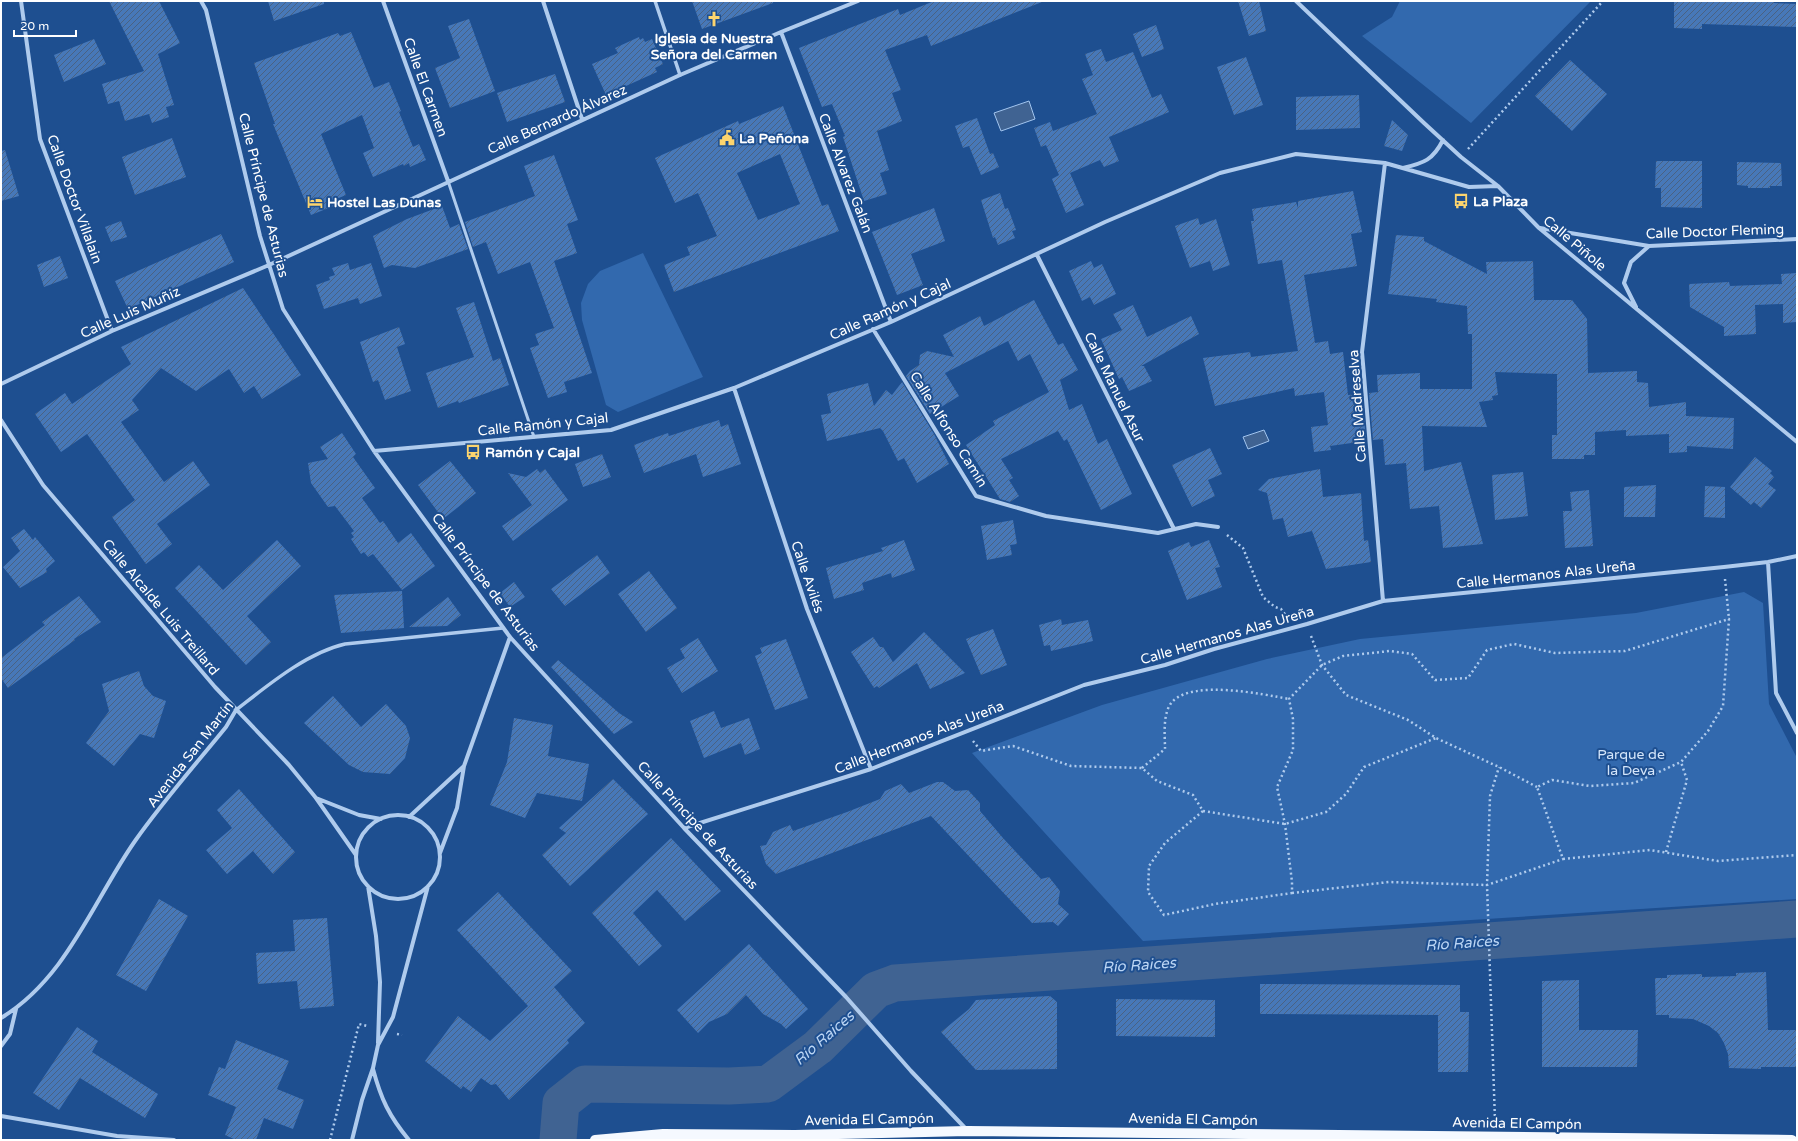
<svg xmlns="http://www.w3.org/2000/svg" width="1798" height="1141" font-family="'Varela Round',sans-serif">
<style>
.park{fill:#3269ae}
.water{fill:#406392;stroke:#a2c5ef}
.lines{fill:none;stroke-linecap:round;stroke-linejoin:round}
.river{stroke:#406392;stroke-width:37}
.building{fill:url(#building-hatch);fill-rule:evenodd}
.path{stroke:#afcbed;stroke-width:2.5;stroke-dasharray:2 3;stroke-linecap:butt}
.service{stroke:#afcbed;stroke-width:3}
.pedestrian{stroke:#afcbed;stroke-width:3.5}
.minor{stroke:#afcbed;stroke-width:4}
.primary{stroke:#f5f9ff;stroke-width:10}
.labels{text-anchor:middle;stroke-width:4;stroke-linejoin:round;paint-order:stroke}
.poi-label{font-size:14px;font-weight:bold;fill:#fff;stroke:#1e4f90;text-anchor:start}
.street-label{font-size:14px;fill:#fff;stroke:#1e4f90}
.park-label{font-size:14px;fill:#d4e5fa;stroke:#1e4f90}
.water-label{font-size:15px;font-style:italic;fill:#bbd5f4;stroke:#1e4f90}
</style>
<defs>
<pattern id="building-hatch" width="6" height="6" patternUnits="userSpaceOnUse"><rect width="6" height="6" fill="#4778b8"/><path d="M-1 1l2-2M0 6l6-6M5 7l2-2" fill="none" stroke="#4a6282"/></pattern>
</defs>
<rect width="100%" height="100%" fill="#1e4f90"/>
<!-- park -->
<path class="park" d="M1400,1H1591L1471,123L1362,36L1392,17Z
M643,253L703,377L618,412L606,405L582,320L581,303L588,284L600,271Z
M1744,592L1763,603L1769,704L1797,758V899L1143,941L972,753L1102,705L1267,659L1360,639L1636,613Z"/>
<!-- water -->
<path class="water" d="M1029,101L1035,119L1001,131L994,113Z
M1264,430L1269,441L1248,449L1243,437Z"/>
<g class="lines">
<!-- river -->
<path class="river" d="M558,1140L561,1103L585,1084L729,1086L768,1084L818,1047L876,990L895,983L1797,919"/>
</g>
<!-- building -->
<path class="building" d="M109,1H159L180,43L158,54L174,105L166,107L169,117L152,123L149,114L125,121L119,101L108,104L102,84L144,71Z
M268,1H324V4L274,21Z
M692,1H773V3L702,29Z
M934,1L1042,2L931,46L927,35L885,50L901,90L892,93L902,121L877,131L889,170L880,173L887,194L864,201L843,137L845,136L832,104L822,107L799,48L898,9L900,15Z
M1238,1H1259L1266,31L1249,36Z
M1674,1H1774V3L1797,4V27L1702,24V29L1674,28Z
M469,19L495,91L450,108L435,68L460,58L448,26Z
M1156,25L1164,49L1142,57L1133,34Z
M351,32L374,88L389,82L401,111L399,112L413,147L419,144L426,160L410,167L409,163L404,166L403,164L373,177L363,153L374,148L362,115L321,134L346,195L334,200L336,205L311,215L273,124H275L254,63L338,33L340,36Z
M639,37L640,40L643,38L645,42L652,39L663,64L655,68L657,72L606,95L592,64L618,53L615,48Z
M94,39L106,64L64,82L54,55Z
M1101,49L1106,62L1133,52L1152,98L1161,94L1169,112L1109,137L1119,161L1104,167L1100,160L1070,173L1084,205L1066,213L1052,179L1059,175L1046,145L1041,147L1034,128L1050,122L1053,131L1097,114L1082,79L1093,75L1085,54Z
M1246,57L1263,105L1234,115L1217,67Z
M1570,60L1607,94L1572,131L1535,96Z
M555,74L565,102L507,122L497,93Z
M1359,95L1360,128L1296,130V97Z
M783,106L822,206L828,204L839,231L674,292L664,265L690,255L687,247L717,236L698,193L675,203L655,158L738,121L739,124ZM780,154L800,204L758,220L737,173Z
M977,118L990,154L993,153L999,167L981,175L969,146L963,148L955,126Z
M1392,120L1408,135L1402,151L1384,146Z
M172,138L186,177L135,195L122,157Z
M5,150L19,196L1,201V151Z
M554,155L578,220L567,224L577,253L554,261L592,373L564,382L567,392L548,398L530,348L539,345L535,334L554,328L530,262L498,274L486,242L473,247L465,222L535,196L524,166Z
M1656,161H1702V208L1661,207V188H1655Z
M1737,162L1781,163L1782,186H1770V188H1748V186L1737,185Z
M1353,191L1362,232L1351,234L1357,266L1304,275L1315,343L1328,341L1330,354L1343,352L1348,395L1362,394L1366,441L1330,446L1331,450L1314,452L1311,427L1328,425L1324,392L1295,396L1294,388L1215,406L1203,358L1250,352L1251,357L1298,351L1282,260L1258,264L1251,221H1254L1252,209L1296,202L1298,208V201Z
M1000,193L1005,209L1008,208L1016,230L1012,231L1015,238L998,245L995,237L993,238L981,200Z
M442,206L450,228L459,224L468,249L415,268L392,265L384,268L373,236L407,219Z
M934,208L945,241L911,254L923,285L897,295L872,232Z
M1198,218L1200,225L1216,219L1230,265L1213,271L1210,261L1190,268L1175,226Z
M121,221L127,237L111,242L105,227Z
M221,234L234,262L128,309L115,281Z
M1396,235L1424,237V241L1487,274L1486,262L1533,261L1534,300H1572L1587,319L1588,373L1637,371V382L1648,383L1649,407L1686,402V416L1734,418L1733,449L1687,446V452L1669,453V434L1626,436V430L1595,432V455H1584V459H1552V435H1557V374L1495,372L1498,395L1492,396L1493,400L1479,402L1487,427L1422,426L1424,471L1461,462L1483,544L1443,548L1439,506L1410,509L1406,463L1385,465L1383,439L1373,440L1369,393L1378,392L1377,375L1420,373V389H1472V334H1468L1467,306L1436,302L1437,299L1388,294Z
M60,256L68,278L44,287L37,265Z
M1091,261L1094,268L1102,264L1116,294L1094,305L1090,297L1082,301L1069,271Z
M348,263L350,270L371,263L382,296L360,304L358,298L324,309L316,285L330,280L329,277L335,275L332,268Z
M1797,273V322L1783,323V304L1755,305L1756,334L1724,336V327L1690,307L1689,284L1729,282L1730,286L1782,284L1781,274Z
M243,288L301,375L262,399L254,386L244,393L229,369L196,391L161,368L132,400L139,410L121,422L164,482L193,461L210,485L157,524L172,544L146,564L112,517L135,500L87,434L61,452L35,414L65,393L72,404L131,364L121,347Z
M1034,300L1058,345L1063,343L1078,370L1060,380L1069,410L1082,404L1098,444L1107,439L1132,494L1101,510L1067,439L1064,441L1058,431L1001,459L1013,478L1009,480L1019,496L1010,502L1000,499L966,445L995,425L993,421L1049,392L1030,354L1018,361L1008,341L945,373L959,396L930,414L906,376L910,371L919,365L920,355L927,351L954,357L943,335L980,316L984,326Z
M474,302L493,361L500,358L509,385L459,403L458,401L438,408L426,373L474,357L456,308Z
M1133,305L1147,337L1191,316L1199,334L1141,366H1144L1152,381L1129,391L1122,377L1119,379L1101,339L1122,330L1113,314Z
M399,327L405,344L397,347L411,391L385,400L378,380L373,382L360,342Z
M902,382L934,434L949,464L917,483L904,458L898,461L883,431L880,428L827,441L821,415L831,413L827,394L868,383L874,406L886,390L892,395Z
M719,420L721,427L728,424L741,464L703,477L696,454L644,473L634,445L668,433L669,436Z
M342,433L356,454L353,457L375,488L362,498L380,523L383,521L398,543L411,533L435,566L402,590L373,554L368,557L364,552L361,554L351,539L354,537L351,533L354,531L335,506L328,507L311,483L308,463L328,459L320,447Z
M1210,448L1222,474L1208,480L1215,496L1192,507L1172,465Z
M602,454L611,477L583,487L575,464Z
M1755,457L1772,471L1770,473L1774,477L1768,484L1776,490L1761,508L1754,502L1751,505L1730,487Z
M450,461L476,493L443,519L418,485Z
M537,469L540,473L545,469L568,500L513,541L502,526L532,505L508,473L526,477Z
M1320,469L1323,497L1361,493L1364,541L1368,540L1371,562L1326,569L1312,531L1288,537L1283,518L1273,520L1267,493L1258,490L1269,479Z
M1523,472L1528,516L1495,520L1492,475Z
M1656,485L1655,517H1624V487Z
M1705,486L1725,487V518L1704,517Z
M1589,490L1593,546L1565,548L1563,511H1572L1570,492Z
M1013,520L1017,544L1010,545L1012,555L987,560L981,526Z
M24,529L33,540L35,537L55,561L46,569L47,572L20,588L3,567L20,551L11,538Z
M277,540L301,566L247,616L271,642L246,665L175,588L199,565L223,590Z
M904,540L915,570L892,578L891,573L862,583L864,590L834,599L826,568L883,551L881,548Z
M1209,540L1220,567L1215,568L1222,587L1187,600L1168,551L1189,542L1191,547Z
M597,555L610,573L565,606L551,589Z
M649,571L677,608L646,632L618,594Z
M514,582L525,597L510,607L500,593Z
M402,591L404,628L341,633L334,595Z
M79,596L101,622L74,639L75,640L8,688L1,678V658L45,625L42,622Z
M448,597L461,615L447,626L409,627Z
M1061,619L1062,625L1088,620L1093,641L1051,651L1050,645L1044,646L1039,625Z
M993,629L1007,665L981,675L966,639Z
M924,632L965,673L930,689L917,663L879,688L877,686L874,688L851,652L873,637L880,647H883L893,662Z
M698,638L718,671L682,693L667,668L685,658L680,649Z
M786,639L808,698L775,710L755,656L762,653L760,648Z
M558,660L619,713L633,722L614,734L551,667Z
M139,671L144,686L153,696L166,701L154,738L140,734L114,766L86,743L109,711L102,684Z
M333,696L361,727L386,704L406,726L410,738L405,758L390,774L363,772L349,765L304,723Z
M714,711L721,728L749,718L760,749L745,755L741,743L704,758L690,721Z
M514,718L553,725L548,756L589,764L582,801L537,793L525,818L490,805L507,762Z
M613,779L648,814L570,886L542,855L566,833L559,828Z
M937,782H943L955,791L968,790L980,803V811L1003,838L1041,879L1049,877L1060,891L1058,904L1069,914L1058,926L1053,922L1032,923L931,816L776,874L766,864L760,846L766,845L773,832L790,825L793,831L847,812L880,799L885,791L901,784L909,793Z
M239,789L295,852L273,874L253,851L227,874L206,850L232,828L217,810Z
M671,838L721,891L685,921L657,890L633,913L662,946L639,966L592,913Z
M498,892L572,971L554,987L585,1023L567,1040L569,1043L509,1100L496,1084L491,1085L481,1078L471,1092L463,1086L461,1089L425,1061L458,1016L490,1041L528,1006L457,930Z
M159,899L188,916L146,991L116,975Z
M327,918L334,1006L300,1009L297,981L258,984L256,953L295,951L293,920Z
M749,944L808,1009L786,1029L781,1024L763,1014L746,995L727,1014L709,1022L698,1033L677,1010Z
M1766,972L1768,1030H1797V1067H1761V1069L1729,1068L1728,1054L1724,1043L1718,1033L1709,1026L1693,1019L1669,1018V1015H1656L1655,978H1667V975L1702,974V977L1736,976V973Z
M1579,980V1030H1638L1637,1067H1542V981Z
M1260,984L1460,985V1012H1469L1468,1072H1438V1015L1260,1014Z
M1050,996L1057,1002V1069L976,1070L941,1032L969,1009L976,1000Z
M1116,999L1215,1000V1037L1116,1036Z
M77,1027L98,1041L92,1052L158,1094L145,1118L80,1078L59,1110L33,1093Z
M236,1040L289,1061L277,1089L304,1100L293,1129L264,1118L256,1140H236L225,1135L236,1107L208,1095L219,1067L225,1069Z"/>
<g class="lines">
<!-- path -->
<path class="path" d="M1468,149L1603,1
M1227,535L1243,548L1263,597L1275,607L1281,609L1287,617
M1725,579L1729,619
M1311,636L1322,665L1346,695L1408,720L1436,738L1499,767L1537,787
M973,741L981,751L1013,746L1071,766L1142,768L1157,781L1193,795L1203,811L1165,843L1149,866L1148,892L1164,915L1215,904L1292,893V882L1285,824L1277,787L1293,750V719L1289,699L1322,665L1343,656L1390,651L1412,654L1435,680L1468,678L1487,650L1514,644L1555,653L1625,651L1729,619L1723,706L1708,731L1681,762L1634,783L1590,786L1552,780L1537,787L1563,859L1650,850L1718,861L1797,855
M1142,768L1165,749C1165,735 1162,712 1173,701C1194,680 1262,694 1289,699
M1203,811L1285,824L1326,812L1346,794L1364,767L1436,738
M1666,852L1687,780L1681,762
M1292,893L1389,882L1487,885L1563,859
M397,1034L402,1035
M1495,1121L1487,885L1490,796L1499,767
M330,1140L359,1024L367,1026"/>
<!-- service -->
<path class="service" d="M448,181L534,437"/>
<!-- pedestrian -->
<path class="pedestrian" d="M655,1L680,75
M236,710C267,686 306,653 345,644L503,628"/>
<!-- minor -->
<path class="minor" d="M21,1L40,139L112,331
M201,1L206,10L260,236L283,309L374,451L510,637L684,828L846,997L911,1071L966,1129
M383,1L448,181
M543,1L582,119
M1296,1L1424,123L1461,157L1498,186L1539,228L1797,442
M781,32L891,322
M1403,168C1424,163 1433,160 1443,140
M1540,228L1649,246L1797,239
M1037,255L1174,529
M1636,307L1624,283L1631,262L1649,246
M873,329L976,496L1046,516L1158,533L1196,524L1218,527
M1,384L112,331L269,265L680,75L781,32L858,1
M734,388L807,609L871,769
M1,420L43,485L215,687L289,765L316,798L356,855
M374,451L611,430L734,388L891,322L1105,222L1220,173L1296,154L1385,163L1469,187L1498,186
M1768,562L1776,693L1797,733
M1383,601L1362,352L1385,163
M316,798L359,815L381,819
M356 857a42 42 0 1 1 84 0a42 42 0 1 1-84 0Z
M409,817L464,766
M684,828L871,769L1084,685L1165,665L1214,649L1307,624L1383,601L1724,567L1768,562L1797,556
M440,853L457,808L464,766L510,637
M368,886L376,936L380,982L378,1043
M1,1018C67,978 93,901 135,841C163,801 196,764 226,727L236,710
M1,1046L10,1034L16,1009
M373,1069C381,1099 389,1116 409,1140
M1,1116L117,1136L174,1140
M352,1140L362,1100L373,1068L378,1045L393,1017L428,886"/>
<!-- primary -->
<path class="primary" d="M595,1140L663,1134L795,1135L968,1131L1792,1140"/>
</g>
<!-- icons -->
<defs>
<symbol id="church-bare" viewBox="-9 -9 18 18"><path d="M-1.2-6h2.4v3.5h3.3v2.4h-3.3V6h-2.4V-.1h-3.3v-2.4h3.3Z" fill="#fcd46e" stroke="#1e4f90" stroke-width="2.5" paint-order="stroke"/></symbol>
<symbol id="civic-bare" viewBox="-9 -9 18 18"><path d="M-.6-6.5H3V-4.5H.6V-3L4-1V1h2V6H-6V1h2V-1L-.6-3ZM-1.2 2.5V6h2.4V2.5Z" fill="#fcd46e" stroke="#1e4f90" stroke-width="2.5" paint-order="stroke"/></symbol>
<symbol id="bus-bare" viewBox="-9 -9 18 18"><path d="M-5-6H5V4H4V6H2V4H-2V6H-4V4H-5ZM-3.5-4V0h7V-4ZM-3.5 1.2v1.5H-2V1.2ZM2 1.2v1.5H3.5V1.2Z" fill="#fcd46e" stroke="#1e4f90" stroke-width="2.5" paint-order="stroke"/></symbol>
<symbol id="hotel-bare" viewBox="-9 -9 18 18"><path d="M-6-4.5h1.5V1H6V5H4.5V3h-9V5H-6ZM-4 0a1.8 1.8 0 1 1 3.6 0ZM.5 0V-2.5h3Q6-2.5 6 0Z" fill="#fcd46e" stroke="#1e4f90" stroke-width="2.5" paint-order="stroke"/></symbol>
</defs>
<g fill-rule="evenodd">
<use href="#church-bare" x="703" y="8" width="22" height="22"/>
<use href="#civic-bare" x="716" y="127" width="22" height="22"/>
<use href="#bus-bare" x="1450" y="190" width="22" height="22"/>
<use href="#hotel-bare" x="304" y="191" width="22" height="22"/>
<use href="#bus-bare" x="462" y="441" width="22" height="22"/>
</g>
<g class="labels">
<!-- poi labels -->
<g class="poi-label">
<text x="714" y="43" text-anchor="middle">Iglesia de Nuestra<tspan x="714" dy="16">Señora del Carmen</tspan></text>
<text x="739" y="143">La Peñona</text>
<text x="1473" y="206">La Plaza</text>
<text x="327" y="207">Hostel Las Dunas</text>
<text x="485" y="457">Ramón y Cajal</text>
</g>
<!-- street labels -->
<g class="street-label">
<text transform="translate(426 87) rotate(70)" y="5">Calle El Carmen</text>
<text transform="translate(557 119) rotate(-24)" y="5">Calle Bernardo Álvarez</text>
<text transform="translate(846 173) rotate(69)" y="5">Calle Alvarez Galán</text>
<text transform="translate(264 195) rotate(76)" y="5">Calle Príncipe de Asturias</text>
<text transform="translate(75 199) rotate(70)" y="5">Calle Doctor Villalain</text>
<text transform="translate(1715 231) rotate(-2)" y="5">Calle Doctor Fleming</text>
<text transform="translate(1575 243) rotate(40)" y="5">Calle Piñole</text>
<text transform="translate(890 309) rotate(-24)" y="5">Calle Ramón y Cajal</text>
<text transform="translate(130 312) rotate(-24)" y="5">Calle Luis Muñíz</text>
<text transform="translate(1115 387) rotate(64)" y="5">Calle Manuel Asur</text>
<text transform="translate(1357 406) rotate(-94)" y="5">Calle Madreselva</text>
<text transform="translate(543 424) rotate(-6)" y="5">Calle Ramón y Cajal</text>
<text transform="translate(949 429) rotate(58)" y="5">Calle Alfonso Camín</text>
<text transform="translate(1546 574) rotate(-6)" y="5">Calle Hermanos Alas Ureña</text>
<text transform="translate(808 577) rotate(71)" y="5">Calle Avilés</text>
<text transform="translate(486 582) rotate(53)" y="5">Calle Príncipe de Asturias</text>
<text transform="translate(161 607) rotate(50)" y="5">Calle Alcalde Luis Treillard</text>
<text transform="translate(1227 635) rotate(-16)" y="5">Calle Hermanos Alas Ureña</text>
<text transform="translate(919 737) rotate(-21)" y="5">Calle Hermanos Alas Ureña</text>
<text transform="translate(190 754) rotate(-52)" y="5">Avenida San Martín</text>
<text transform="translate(698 825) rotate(47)" y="5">Calle Príncipe de Asturias</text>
<text transform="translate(869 1119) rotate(-1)" y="5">Avenida El Campón</text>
<text transform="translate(1193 1119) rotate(1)" y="5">Avenida El Campón</text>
<text transform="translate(1517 1123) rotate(1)" y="5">Avenida El Campón</text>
</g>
<!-- park labels -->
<g class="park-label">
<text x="1631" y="759">Parque de<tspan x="1631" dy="16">la Deva</tspan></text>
</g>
<!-- water labels -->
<g class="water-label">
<text transform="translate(1462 943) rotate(-4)" y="5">Río Raices</text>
<text transform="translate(1139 965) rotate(-4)" y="5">Río Raices</text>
<text transform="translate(824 1038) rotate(-41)" y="5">Río Raices</text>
</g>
</g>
<!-- border -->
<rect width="1798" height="1141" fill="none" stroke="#ffffff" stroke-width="4"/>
<!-- scale -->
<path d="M14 30v6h62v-6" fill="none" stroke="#ffffff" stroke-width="2"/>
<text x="20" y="30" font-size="12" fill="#ffffff" stroke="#1e4f90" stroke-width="3" paint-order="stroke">20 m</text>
</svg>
